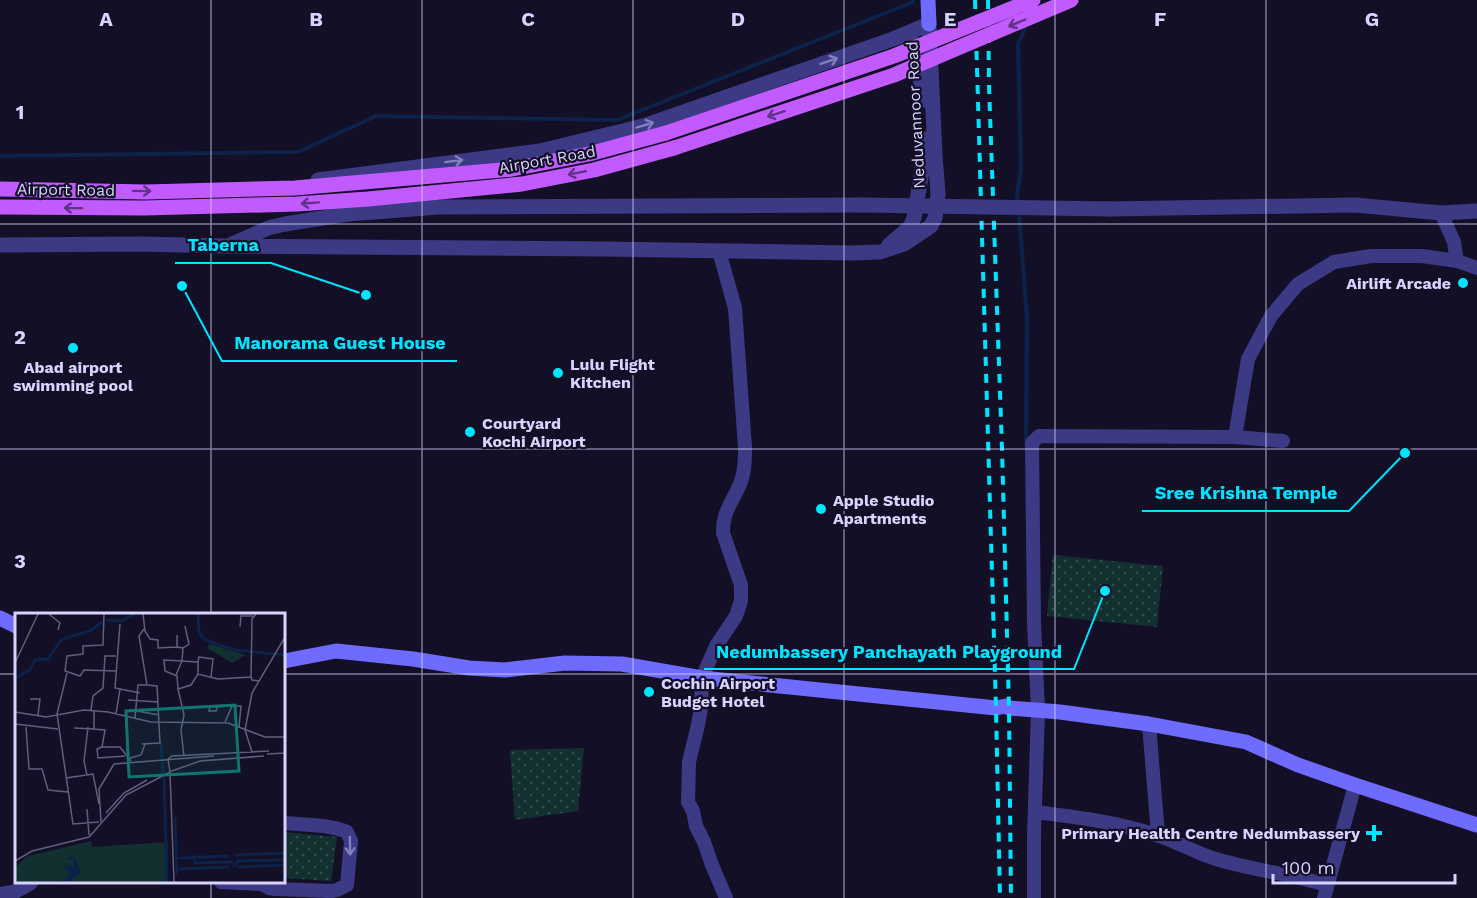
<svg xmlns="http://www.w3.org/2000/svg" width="1477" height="898" font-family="'Work Sans',sans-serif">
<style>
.park{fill:url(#park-dots)}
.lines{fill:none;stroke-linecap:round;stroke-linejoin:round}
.stream{stroke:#0c2248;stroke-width:4}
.minor{stroke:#3d3a85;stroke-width:14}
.tertiary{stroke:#3d3a85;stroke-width:15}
.secondary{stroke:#6f6bff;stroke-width:15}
.primary{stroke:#c25bff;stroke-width:15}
.rail{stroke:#00e5ff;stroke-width:4;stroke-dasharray:9 8;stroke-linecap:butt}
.tertiary-bridge{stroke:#3d3a85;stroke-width:15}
.primary-bridge{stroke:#c25bff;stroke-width:15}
.oneway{stroke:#623188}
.oneway2{stroke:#837fbc}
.grid{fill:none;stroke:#d9d4ff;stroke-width:1.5;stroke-opacity:0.55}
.poi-dot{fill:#00e5ff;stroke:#130f26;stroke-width:2}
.labels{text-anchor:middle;stroke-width:4.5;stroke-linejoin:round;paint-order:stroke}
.street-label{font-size:16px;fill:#d9d4ff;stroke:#130f26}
.poi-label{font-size:16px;font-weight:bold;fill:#d9d4ff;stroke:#130f26;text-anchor:start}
.inset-river{fill:none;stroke:#0c2248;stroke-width:3}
.inset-road{fill:none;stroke:#625e7d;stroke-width:1.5}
.view{fill:#0f766e;fill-opacity:0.15;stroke:#0f766e;stroke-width:3}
.inset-edge{fill:none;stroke:#d9d4ff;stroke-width:3}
.grid-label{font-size:20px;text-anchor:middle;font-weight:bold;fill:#d9d4ff;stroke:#130f26;stroke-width:4.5;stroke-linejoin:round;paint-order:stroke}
.leader{fill:none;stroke:#00e5ff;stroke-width:2}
.callout-dot{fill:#00e5ff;stroke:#130f26;stroke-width:2}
.callout-label{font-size:18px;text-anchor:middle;font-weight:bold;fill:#00e5ff;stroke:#130f26;stroke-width:4.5;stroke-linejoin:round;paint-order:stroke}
</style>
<defs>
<pattern id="park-dots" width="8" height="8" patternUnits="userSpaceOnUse" patternTransform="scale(1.5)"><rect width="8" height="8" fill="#12302f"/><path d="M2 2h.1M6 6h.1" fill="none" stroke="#344d4e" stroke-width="1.8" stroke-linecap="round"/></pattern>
</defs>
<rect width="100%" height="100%" fill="#130f26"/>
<!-- park -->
<path class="park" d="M1053,555L1163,566L1157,627L1047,616Z
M584,748L578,811L515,820L510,750Z
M284,832L337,837L331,881L284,878Z"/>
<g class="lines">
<!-- stream -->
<path class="stream" d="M0,156L298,152L376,116L617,120L913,2V0
M1018,204L1017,195L1021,168L1018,44L1024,31L1025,25
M1019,212L1027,319L1026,444"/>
<!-- minor -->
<path class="minor" d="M1441,213L1454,242L1457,261L1477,268
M719,251L735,308L745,447C745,459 745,472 740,484C733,501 722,513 723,533L741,585V601L736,616L716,646L702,678L701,708L698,725L689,762L688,802L693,811L696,826L704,842L712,865L726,898
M1235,437L1248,359L1271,316L1298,284L1334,262L1371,256H1422L1457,261
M1149,724L1158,835
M1035,812C1076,817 1116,822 1156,835C1177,841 1195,853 1216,859C1252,870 1290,874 1327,885
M221,882L261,884L269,888L275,889L332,891L337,890L347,885L351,841L347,832C329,824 304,825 284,823
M0,894L17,891L31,883
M1034,898V836L1038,711L1034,622L1032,443L1039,436L1235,437L1283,441
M1324,898L1355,785"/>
<!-- tertiary -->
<path class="tertiary" d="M910,36L923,92L924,100
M1110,209L1355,205L1441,213L1477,211
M232,244L268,228L285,224L348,214L439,207L861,205
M0,245L141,244L226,246L605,249L852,253L880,252L904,244L931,226L935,218L938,194L935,155L929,24L893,39L643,126L540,151L318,180
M889,245L910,227L914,218L925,154V139"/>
<!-- secondary -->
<path class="secondary" d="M928,0L929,24
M0,618L16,626
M284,661L336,651L413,659L469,668L505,670L565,663L622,664L702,678L996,708L1006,706L1009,708L1060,712L1149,724L1246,742L1298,765L1355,785L1477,825"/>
<!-- primary -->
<path class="primary" d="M0,189L146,192L295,188L512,169L589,154L666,133
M0,207L144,208L297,204L368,199L522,184L594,170L674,148"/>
<!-- rail -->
<path class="rail" d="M975,0L996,708L1000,898
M988,0L989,86L1002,448L1009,708L1011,898"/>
<!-- tertiary-bridge -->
<path class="tertiary-bridge" d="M861,205L1110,209"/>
<!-- primary-bridge -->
<path class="primary-bridge" d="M666,133L894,56L1033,0
M674,148L894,75L1071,0"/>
</g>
<!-- one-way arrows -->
<defs><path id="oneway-shaft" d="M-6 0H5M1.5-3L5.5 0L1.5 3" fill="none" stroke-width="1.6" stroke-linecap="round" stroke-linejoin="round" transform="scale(1.5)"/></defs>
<g class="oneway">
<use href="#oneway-shaft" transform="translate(1017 23) rotate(157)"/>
<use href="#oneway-shaft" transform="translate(776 114) rotate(162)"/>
<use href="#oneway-shaft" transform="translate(577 173) rotate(169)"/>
<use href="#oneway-shaft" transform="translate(142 191) rotate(1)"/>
<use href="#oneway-shaft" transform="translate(310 203) rotate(176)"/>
<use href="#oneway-shaft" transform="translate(73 208) rotate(-179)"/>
</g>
<g class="oneway2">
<use href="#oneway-shaft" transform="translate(829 61) rotate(-19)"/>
<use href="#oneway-shaft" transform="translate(645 125) rotate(-17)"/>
<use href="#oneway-shaft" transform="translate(454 161) rotate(-7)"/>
<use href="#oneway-shaft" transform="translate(350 846) rotate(89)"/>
</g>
<!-- grid -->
<path class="grid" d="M211,0V614M422,0V898M633,0V898M844,0V898M1055,0V898M1266,0V898M0,224H1477M0,449H1477M0,674H16M284,674H1477M211,882V898"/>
<!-- markers -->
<g class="poi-dot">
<circle cx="1463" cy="283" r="6"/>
<circle cx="73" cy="348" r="6"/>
<circle cx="558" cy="373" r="6"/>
<circle cx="470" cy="432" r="6"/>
<circle cx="821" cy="509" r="6"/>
<circle cx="649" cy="692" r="6"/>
<path d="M1371 824h6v6h6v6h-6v6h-6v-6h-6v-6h6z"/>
</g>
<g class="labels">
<!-- street labels -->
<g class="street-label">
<text transform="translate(915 115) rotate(-93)" y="6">Neduvannoor Road</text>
<text transform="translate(547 159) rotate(-10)" y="6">Airport Road</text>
<text transform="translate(66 189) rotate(1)" y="6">Airport Road</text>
</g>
<!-- poi labels -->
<g class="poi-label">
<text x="1451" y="289" text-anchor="end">Airlift Arcade</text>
<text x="570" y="370">Lulu Flight<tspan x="570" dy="18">Kitchen</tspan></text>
<text x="73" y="373" text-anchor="middle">Abad airport<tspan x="73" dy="18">swimming pool</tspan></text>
<text x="482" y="429">Courtyard<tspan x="482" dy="18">Kochi Airport</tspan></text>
<text x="833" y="506">Apple Studio<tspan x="833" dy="18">Apartments</tspan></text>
<text x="661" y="689">Cochin Airport<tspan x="661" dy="18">Budget Hotel</tspan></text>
<text x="1360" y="839" text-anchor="end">Primary Health Centre Nedumbassery</text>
</g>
</g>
<!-- overview -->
<g transform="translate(15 613)">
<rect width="270" height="270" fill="#130f26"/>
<path d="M195,31L231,42L217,50L192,35ZM76,228L77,234L153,229L152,269H0V254L13,243Z" fill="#12302f"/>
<path d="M53,244H60L66,260L54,269H44L52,265L55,257L49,256L50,252L58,253V245L52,248Z" fill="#0c2248"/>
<path class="inset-river" d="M183,1L184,20L190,27L220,37L270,42M91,7L106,8L120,1M0,65L15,57L20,47L33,46L47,26L75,18L87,9M146,130L148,161M149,165L152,269M160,204L162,262M178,242L180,250L218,249M221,242L270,240M164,245L214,243M218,254L223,248L270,247M222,254L270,252M164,256L214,254"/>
<path class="inset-road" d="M34,1L45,10L43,17M89,1L88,32L68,33V41L52,43L50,58L65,63L69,57L101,58M128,1L130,18L135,26L143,27V35L162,34M241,1L237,6L236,64L237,67L244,68M105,11L100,75L125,80M225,14L226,3H238M162,22V34L168,35L167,48L183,49V61M168,35L174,31L170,13M183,49L184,44L198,46L196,64M0,50L23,1M52,60L42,101L58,211L84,209M161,62L167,48L149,47L150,58L162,63L163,76M15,86H25L23,102M113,87L143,89M218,93H226L224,114M202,94L201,98H194L195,94L217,93L210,109M76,97L78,83L88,75L90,43H101M79,98V116L90,117L87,134H105L116,148M122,98L144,102M0,99L31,104L69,97L93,99L136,109L213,110L250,124H270M101,101L105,76M120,105L123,72H132L124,23L129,16M0,111L43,116M11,114L14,156H27L33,177L53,179M59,115L79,116M127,131L145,130L142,73L132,72M87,134L82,136L83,145L110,143M237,139L230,117L237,80L270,24M252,141L270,140M169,143L166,117L169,102L163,76L176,72L183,61L203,66L236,64M115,145L126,142L130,131M155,159L153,146L157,143L254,138M155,160L159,269M72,162L69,148L73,114M51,165L78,161L84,191M72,196L74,222M91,200L109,180L132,167M86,209L84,176L99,151L199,143M0,248L17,238L74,224L111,182L157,158L185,148L249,143"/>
<path class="view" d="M220,92L224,158L114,164L111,98Z"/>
<rect width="270" height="270" class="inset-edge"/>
</g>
<g class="grid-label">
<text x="106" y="26">A</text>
<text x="316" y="26">B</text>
<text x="528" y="26">C</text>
<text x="738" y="26">D</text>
<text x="950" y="26">E</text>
<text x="1160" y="26">F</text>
<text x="1372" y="26">G</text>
<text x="20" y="119">1</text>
<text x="20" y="344">2</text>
<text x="20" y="568">3</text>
</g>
<!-- callouts -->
<path class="leader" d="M366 295L271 263H175M182 286L222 361H457M1405 453L1349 511H1142M1105 591L1074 669H704"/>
<g class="callout-dot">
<circle cx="366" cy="295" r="6"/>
<circle cx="182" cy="286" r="6"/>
<circle cx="1405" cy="453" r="6"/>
<circle cx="1105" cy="591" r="6"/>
</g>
<g class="callout-label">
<text x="223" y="251">Taberna</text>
<text x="340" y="349">Manorama Guest House</text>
<text x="1246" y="499">Sree Krishna Temple</text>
<text x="889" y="658">Nedumbassery Panchayath Playground</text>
</g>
<!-- scale -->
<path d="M1273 874v9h182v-9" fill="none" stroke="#d9d4ff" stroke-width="3"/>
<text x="1282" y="874" font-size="18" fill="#d9d4ff" stroke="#130f26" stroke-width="4.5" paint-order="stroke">100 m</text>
</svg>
